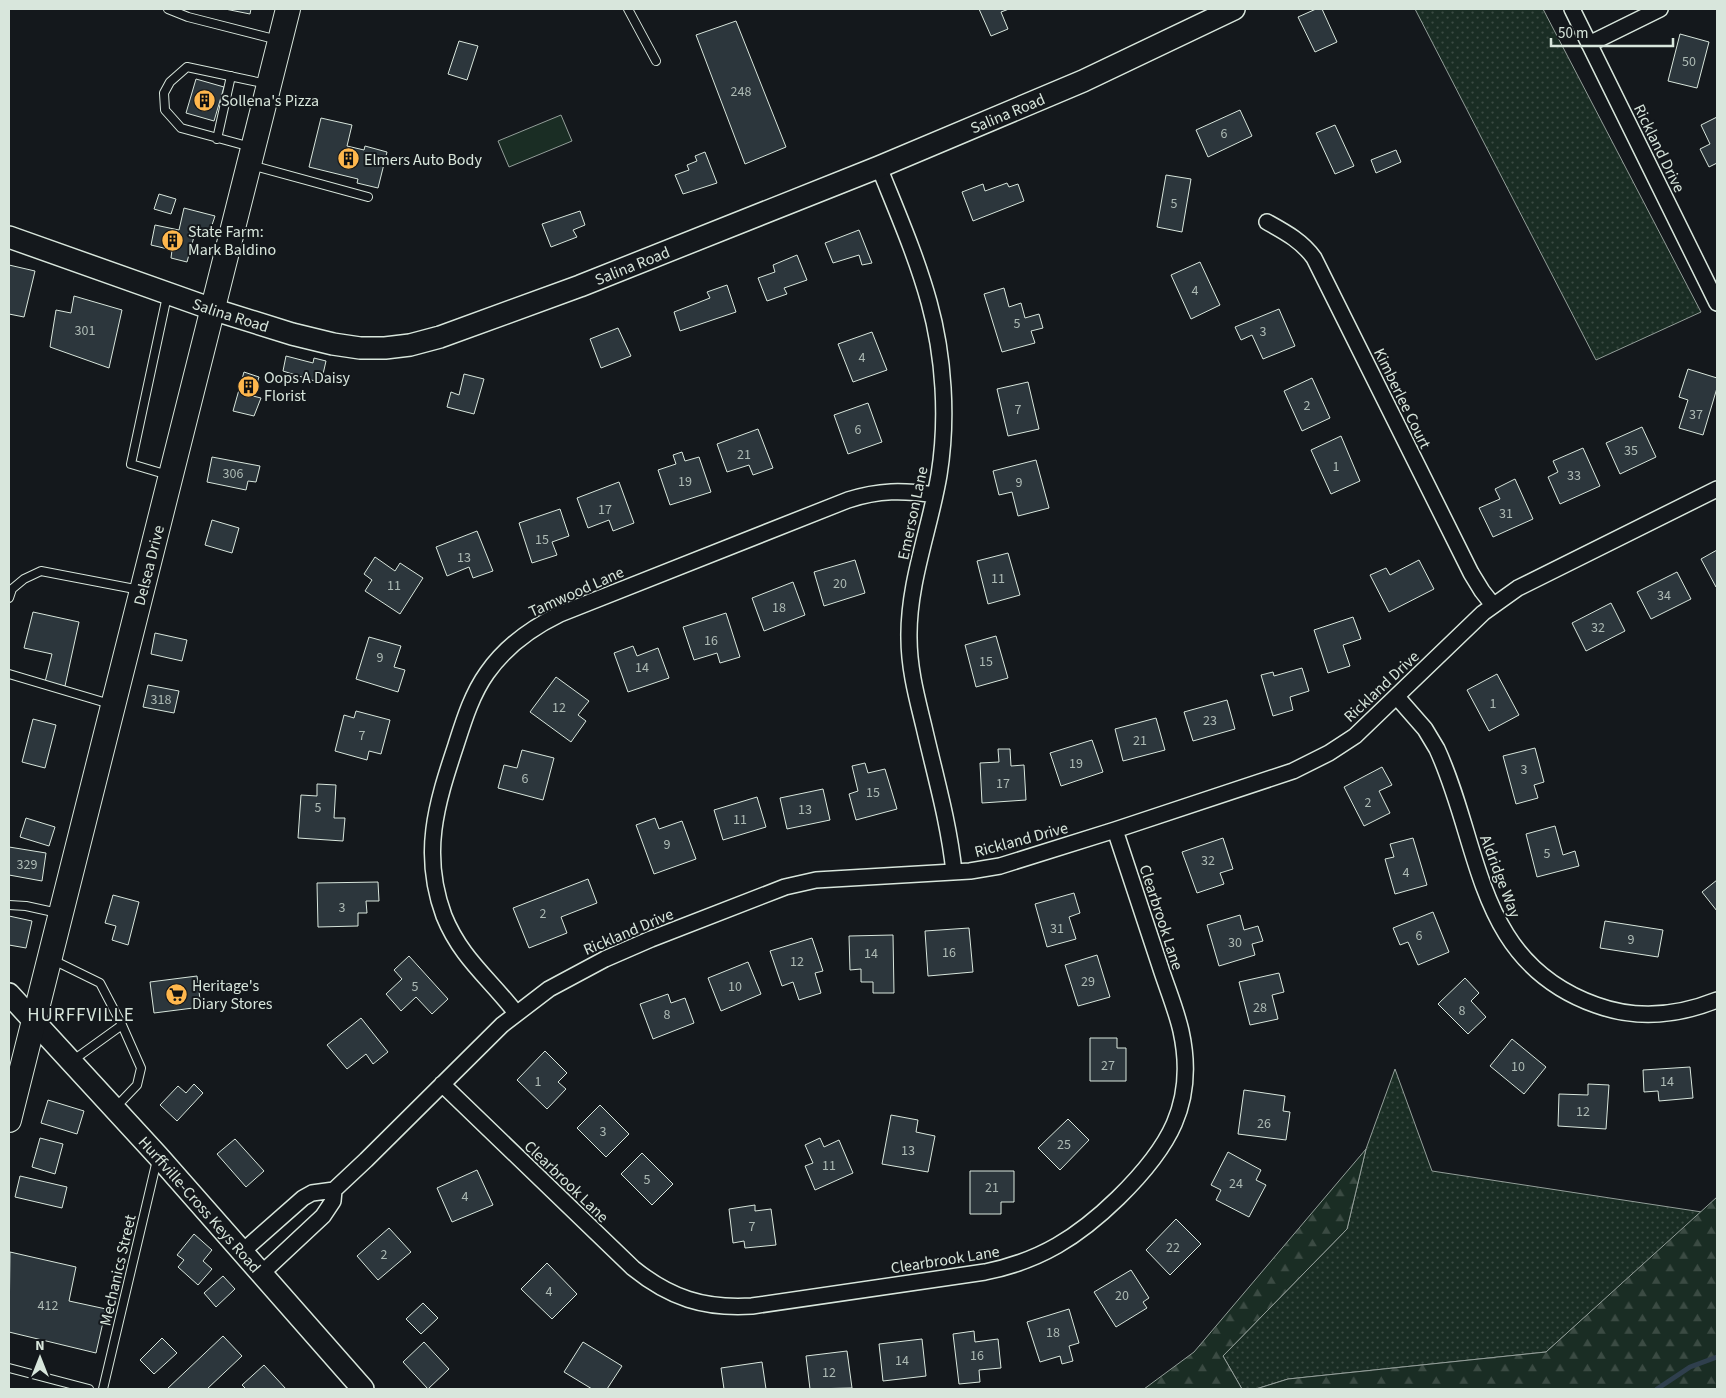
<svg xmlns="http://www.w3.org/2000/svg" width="1726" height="1398" font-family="'Source Sans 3',sans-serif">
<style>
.grass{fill:url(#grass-dots);stroke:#939e99}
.forest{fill:url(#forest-firs);stroke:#939e99}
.pitch{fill:#1a2d24;stroke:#939e99}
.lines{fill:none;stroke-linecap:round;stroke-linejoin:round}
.stream{stroke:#2f3f4d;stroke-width:5}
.building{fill:#2c363c;stroke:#d8e6dc}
.lane-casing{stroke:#d8e6dc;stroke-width:10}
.street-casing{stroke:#d8e6dc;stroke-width:18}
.secondary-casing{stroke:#d8e6dc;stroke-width:24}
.primary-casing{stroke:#d8e6dc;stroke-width:26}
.lane{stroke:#14181c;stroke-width:8}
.street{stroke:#14181c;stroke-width:15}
.secondary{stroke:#14181c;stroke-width:21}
.primary{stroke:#14181c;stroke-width:24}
.labels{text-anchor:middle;stroke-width:4;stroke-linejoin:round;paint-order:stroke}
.number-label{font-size:14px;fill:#adbab4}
.poi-label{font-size:16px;fill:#d8e6dc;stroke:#14181c;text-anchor:start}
.street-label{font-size:16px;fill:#d8e6dc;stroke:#14181c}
.quarter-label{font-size:19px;letter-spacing:1px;fill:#d8e6dc;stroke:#14181c}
</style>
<defs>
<pattern id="grass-dots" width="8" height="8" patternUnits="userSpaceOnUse" patternTransform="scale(1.25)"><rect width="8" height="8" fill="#1a2d24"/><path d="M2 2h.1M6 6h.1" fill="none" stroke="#3b4b43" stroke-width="1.8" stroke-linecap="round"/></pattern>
<pattern id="forest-firs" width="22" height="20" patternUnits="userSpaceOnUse" patternTransform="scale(1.25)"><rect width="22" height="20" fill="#1a2d24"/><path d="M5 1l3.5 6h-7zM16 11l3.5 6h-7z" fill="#3b4b43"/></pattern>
</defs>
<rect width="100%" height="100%" fill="#14181c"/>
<!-- grass -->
<path class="grass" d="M1415,9H1543L1701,312L1596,360Z
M1395,1069L1432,1171L1702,1212L1546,1352L1288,1379L1256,1389H1242L1223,1356L1347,1229L1366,1149Z"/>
<!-- forest -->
<path class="forest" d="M1366,1149L1347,1229L1223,1356L1242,1389H1144L1194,1352Z
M1717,1197V1389H1256L1288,1379L1546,1352Z"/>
<!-- pitch -->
<path class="pitch" d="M561,115L572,141L509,167L498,141Z"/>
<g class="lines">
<!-- stream -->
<path class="stream" d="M1657,1389L1690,1367L1717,1357"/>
</g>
<!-- building -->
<path class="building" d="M225,9H251L250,14Z
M979,9H1009L1001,12L1008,29L991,36Z
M1316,9H1322L1337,42L1315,52L1298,17Z
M736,21L786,147L745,164L696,35Z
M1680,34L1709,42L1697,88L1668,81Z
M459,41L478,46L467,80L448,74Z
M196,79L224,87L214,121L186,113Z
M1240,110L1252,136L1208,157L1196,130Z
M1717,117V163L1709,167L1700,149L1710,144L1701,125Z
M321,118L352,125L347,146L364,150L365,146L387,152L378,188L357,183L358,179L309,167Z
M1335,125L1354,166L1335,174L1316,133Z
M1396,150L1401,162L1376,173L1371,160Z
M705,152L717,183L683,194L675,175L689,170L687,165L697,161L695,156Z
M1166,175L1191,179L1182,232L1157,227Z
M1007,183L1009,187L1018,184L1024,201L973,221L962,192L983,184L985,191Z
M159,194L176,199L171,214L154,209Z
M184,208L215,216L209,234L195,233L187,262L171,258L172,250L151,245L155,225L179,230Z
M580,211L585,225L573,230L577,237L551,247L542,224Z
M859,230L872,263L862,265L859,255L833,263L825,243Z
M797,255L807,280L784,288L787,294L767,301L758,278L775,272L773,265Z
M1200,262L1220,305L1191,319L1171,275Z
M9,265L35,271L24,317L9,314Z
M727,285L736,312L680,331L674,312L710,298L707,292Z
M1004,288L1009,307L1021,303L1025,318L1039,314L1043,328L1031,331L1035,343L1002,352L984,294Z
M74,296L122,310L109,368L50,347L56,310L71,313Z
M1279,309L1295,346L1263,359L1252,335L1241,340L1235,327Z
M618,328L631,356L601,368L590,339Z
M872,332L887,370L853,382L838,344Z
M286,356L313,363L314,358L326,361L321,383L283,371Z
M1688,369L1717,378V388L1703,435L1679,428L1688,400L1679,397Z
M244,372L259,377L253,396L261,398L254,416L233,411Z
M464,374L484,379L474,414L447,407L451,392L459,395Z
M1312,378L1330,418L1302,431L1284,391Z
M1028,382L1039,429L1008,436L997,389Z
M868,403L882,442L848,454L834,415Z
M1642,427L1656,457L1620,474L1606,443Z
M758,429L773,468L753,475L749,465L727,472L717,444Z
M1341,436L1360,481L1331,494L1311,450Z
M1583,448L1600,486L1560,504L1548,477L1558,472L1553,461Z
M682,452L685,461L699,457L711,492L670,505L658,470L676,464L673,455Z
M212,457L260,466L256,482L248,481L246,490L207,482Z
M1036,460L1049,508L1018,516L1012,492L999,495L993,471Z
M1515,479L1533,519L1493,537L1479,508L1500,499L1495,489Z
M619,482L634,523L613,531L609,520L588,528L577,498Z
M560,509L569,536L552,542L557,555L532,563L519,523Z
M212,520L239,528L232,553L205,545Z
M477,531L493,571L473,578L469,567L447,576L436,547Z
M1717,550V587H1716L1701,559Z
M1008,553L1020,595L988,604L977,561Z
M375,557L395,571L400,563L423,578L400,614L365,591L372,580L364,574Z
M855,560L865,593L824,606L814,572Z
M1419,560L1434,589L1389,612L1370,575L1386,568L1390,575Z
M1677,572L1691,599L1651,619L1637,592Z
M793,582L805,615L764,631L752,598Z
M1611,603L1625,631L1586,651L1572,623Z
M33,612L79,622L65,686L45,682L52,654L24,648Z
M726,613L740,657L720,663L717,653L694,660L683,627Z
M1353,617L1361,639L1343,645L1350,666L1328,673L1314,630Z
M155,633L187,640L182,661L151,654Z
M996,636L1008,678L976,687L965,645Z
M369,637L401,646L394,667L405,670L398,692L356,679Z
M633,646L637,656L658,648L669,678L628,692L614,653Z
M1302,668L1309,691L1290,697L1293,710L1273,716L1261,675L1273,672L1274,676Z
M1497,674L1519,715L1489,731L1467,690Z
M556,677L589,701L578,715L586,721L571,742L530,712Z
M148,685L179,691L174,713L143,707Z
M1227,700L1235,729L1193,741L1184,712Z
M356,711L390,720L381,754L369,751L367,760L335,751L344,715L354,718Z
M1156,718L1165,750L1123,761L1115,729Z
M33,719L56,725L45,768L22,762Z
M1092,740L1103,772L1061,786L1050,753Z
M1535,748L1544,782L1534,785L1538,798L1516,804L1503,756Z
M998,749H1010L1011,766L1024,765L1026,800L982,803L980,763L999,762Z
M522,750L554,758L543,800L498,788L504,765L517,768Z
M865,763L868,773L885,769L897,809L856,820L849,794L858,791L852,766Z
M1382,767L1392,785L1379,791L1390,813L1364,826L1344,787Z
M317,784L336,785L334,818H345L343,841L298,838L301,795L317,796Z
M823,789L830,820L787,829L780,798Z
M757,797L766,827L723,840L714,810Z
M26,818L55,827L49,846L20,837Z
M655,818L659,829L682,821L696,859L654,874L636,825Z
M1555,826L1563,855L1575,851L1579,866L1537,877L1526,834Z
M1223,838L1233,869L1220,873L1224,884L1197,893L1182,852Z
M1413,838L1427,885L1395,894L1385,859L1394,857L1390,844Z
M9,847L46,853L42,881L9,875Z
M588,879L597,903L561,917L567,933L529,948L513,908Z
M1717,880V911L1702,892Z
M378,882L379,901H366L367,913H358V926L318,927L317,883Z
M1074,893L1080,913L1069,917L1076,939L1047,947L1035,904Z
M113,895L139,902L128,945L112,940L116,926L105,923Z
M1433,912L1449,952L1418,965L1408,942L1400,945L1393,928Z
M1240,915L1244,930L1258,926L1263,941L1252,944L1255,955L1219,966L1207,925Z
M9,916L32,921L26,948L9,945Z
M1605,921L1663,930L1658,957L1600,948Z
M969,928L973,972L928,976L925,931Z
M893,935L894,993H873V982H861V969L850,970L849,936Z
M812,938L823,971L815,973L821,993L799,1000L793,982L782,986L770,951Z
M1097,955L1110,997L1078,1006L1065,965Z
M409,956L448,999L432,1014L416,997L401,1011L386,994L402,979L394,970Z
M748,962L761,994L721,1011L708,978Z
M1279,973L1284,992L1272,995L1278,1019L1250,1025L1239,982Z
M197,976L201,1007L154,1013L150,982Z
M1465,978L1479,993L1471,1001L1486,1017L1468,1034L1438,1004Z
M668,994L671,1003L685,998L694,1023L653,1039L640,1004Z
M361,1018L388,1052L373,1064L366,1054L347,1069L327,1045Z
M1090,1038H1117V1048H1126V1081H1090Z
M1512,1039L1546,1067L1524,1094L1490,1066Z
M545,1051L567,1073L558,1082L566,1089L547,1109L517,1080Z
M1690,1067L1693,1098L1659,1101L1658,1091L1644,1092L1643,1070Z
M194,1084L203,1093L177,1121L160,1105L178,1086L186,1093Z
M1588,1084L1609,1085L1606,1129L1558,1126L1559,1094L1588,1095Z
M1244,1090L1285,1096L1283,1111L1290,1112L1286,1140L1238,1134Z
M48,1100L84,1111L77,1134L41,1123Z
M600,1105L629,1134L606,1157L577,1128Z
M891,1115L918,1120L916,1132L935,1136L928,1172L882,1164Z
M1068,1119L1089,1140L1060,1170L1038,1148Z
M40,1138L63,1144L55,1174L32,1167Z
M820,1138L824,1147L839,1140L853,1173L815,1190L805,1166L813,1163L805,1145Z
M235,1139L264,1171L246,1187L217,1154Z
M1228,1152L1261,1170L1256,1180L1266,1185L1249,1217L1216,1200L1221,1190L1211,1185Z
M642,1153L673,1184L652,1205L621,1174Z
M477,1170L493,1205L452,1222L437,1188Z
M970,1171H1014V1202H1001V1214H970Z
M20,1176L67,1187L62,1208L15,1197Z
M755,1205V1211L771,1209L776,1245L745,1248L744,1241L733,1243L729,1209Z
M1176,1219L1201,1244L1170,1275L1146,1250Z
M389,1228L411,1252L378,1280L357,1256Z
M194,1234L212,1250L203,1261L212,1269L198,1285L178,1267L184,1260L177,1255Z
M10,1252L76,1267L69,1301L106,1309L96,1353L9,1332Z
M547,1263L577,1294L552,1319L521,1289Z
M1131,1270L1149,1298L1143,1302L1147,1308L1116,1327L1094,1292Z
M223,1276L235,1289L216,1307L204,1293Z
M423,1303L438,1318L421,1334L406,1319Z
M1069,1309L1079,1343L1069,1346L1073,1361L1062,1364L1060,1356L1040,1362L1027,1322Z
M974,1331L975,1342L998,1339L1001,1368L979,1370L980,1382L959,1384L953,1334Z
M223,1336L242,1356L207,1389H167Z
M162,1338L177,1353L154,1374L140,1360Z
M922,1339L926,1376L883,1381L879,1344Z
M424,1342L449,1369L428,1389L403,1362Z
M583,1342L622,1366L607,1389H592L564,1372Z
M847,1351L852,1388L810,1389L806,1356Z
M762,1362L766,1389H724L721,1368Z
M264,1365L286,1389H246L242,1385Z"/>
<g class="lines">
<defs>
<path id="lane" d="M168,9L188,17L278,40
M628,9L656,61
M217,139L231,76
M251,147L181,128L165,110L164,93L170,82L187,67L267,84
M251,165L368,197
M167,296L131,464L168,475
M9,598L12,589L24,579L41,571L140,590
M9,674L110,704
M9,905L26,906L58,913
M53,960L100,983L122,1025L141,1068L137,1085L115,1108
M72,1061L122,1025
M9,1368L89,1389
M103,1389L157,1160"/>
<path id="street" d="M1572,9L1717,303
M1589,44L1660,9
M879,167C897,212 916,255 929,302C944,356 948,419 939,475C930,529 908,583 909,638C909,669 917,698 924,727C935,775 949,823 954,872
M1267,222C1285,232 1302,241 1314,258L1471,573L1482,591L1493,605
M1397,697L1425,729L1437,749C1482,847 1475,962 1596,1005C1637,1020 1677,1016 1717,1000
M516,1013C489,978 461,958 444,916C421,854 436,805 456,745C464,720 472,694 487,673C506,646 531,628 560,614L848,500C879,490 903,490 935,495
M442,1084L633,1268C670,1298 704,1309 752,1306L985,1272C1040,1261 1078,1237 1118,1198C1168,1149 1197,1104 1181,1031C1176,1009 1167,988 1160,966C1145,921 1130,875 1115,830
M243,1251L303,1198L312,1193L334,1190L366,1160L502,1025L549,989L605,959L651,939L785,887L816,880L970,871L1000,866L1115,830L1293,771L1329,753L1355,736L1483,613L1518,588L1717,489
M262,1273L323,1216L333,1201L334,1190"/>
<g id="secondary">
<path id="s1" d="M9,237L212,309L292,334L333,344L360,348H385L410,345L440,337L580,286L879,167L1083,81L1234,9"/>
<path id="s2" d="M9,994L158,1156L363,1389"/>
</g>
<g id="primary">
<path id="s3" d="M9,1120L288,9"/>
</g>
</defs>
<!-- lane casing -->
<use href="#lane" class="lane-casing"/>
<!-- street casing -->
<use href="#street" class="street-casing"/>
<!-- secondary casing -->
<use href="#secondary" class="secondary-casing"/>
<!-- primary casing -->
<use href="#primary" class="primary-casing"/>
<!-- lane -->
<use href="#lane" class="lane"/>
<!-- street -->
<use href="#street" class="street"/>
<!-- secondary -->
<use href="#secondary" class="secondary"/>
<!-- primary -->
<use href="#primary" class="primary"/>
</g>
<!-- icons -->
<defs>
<symbol id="building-disc" viewBox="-11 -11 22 22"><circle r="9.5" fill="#ffb74d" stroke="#14181c"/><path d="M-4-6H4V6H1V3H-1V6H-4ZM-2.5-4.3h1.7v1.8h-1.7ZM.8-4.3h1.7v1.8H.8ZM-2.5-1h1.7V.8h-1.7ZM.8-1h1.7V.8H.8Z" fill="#111"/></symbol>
<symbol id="supermarket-disc" viewBox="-11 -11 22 22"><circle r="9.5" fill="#ffb74d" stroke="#14181c"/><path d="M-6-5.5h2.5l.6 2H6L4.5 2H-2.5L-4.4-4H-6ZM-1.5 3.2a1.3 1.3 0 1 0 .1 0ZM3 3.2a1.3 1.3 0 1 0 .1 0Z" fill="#111"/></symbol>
</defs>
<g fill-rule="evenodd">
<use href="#building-disc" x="192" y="88" width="25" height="25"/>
<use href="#building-disc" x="336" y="146" width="25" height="25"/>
<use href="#building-disc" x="160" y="228" width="25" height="25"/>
<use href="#building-disc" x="236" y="374" width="25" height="25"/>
<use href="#supermarket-disc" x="164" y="982" width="25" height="25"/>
</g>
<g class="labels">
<!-- number labels -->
<g class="number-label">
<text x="1689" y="66">50</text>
<text x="741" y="96">248</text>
<text x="1224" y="138">6</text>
<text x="1174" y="208">5</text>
<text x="1195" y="295">4</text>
<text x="1017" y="328">5</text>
<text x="85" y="335">301</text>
<text x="1263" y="336">3</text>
<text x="862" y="362">4</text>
<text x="1307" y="410">2</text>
<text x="1018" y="414">7</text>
<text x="1696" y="419">37</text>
<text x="858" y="434">6</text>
<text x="1631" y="455">35</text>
<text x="744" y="459">21</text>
<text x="1336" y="471">1</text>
<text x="233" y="478">306</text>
<text x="1574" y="480">33</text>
<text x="685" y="486">19</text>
<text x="1019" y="487">9</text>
<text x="605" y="514">17</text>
<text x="1506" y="518">31</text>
<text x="542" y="544">15</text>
<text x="464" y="562">13</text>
<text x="998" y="583">11</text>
<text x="840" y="588">20</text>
<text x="394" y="590">11</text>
<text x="1664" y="600">34</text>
<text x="779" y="612">18</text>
<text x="1598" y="632">32</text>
<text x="711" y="645">16</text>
<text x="380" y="662">9</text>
<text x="986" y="666">15</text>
<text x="642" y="672">14</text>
<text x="161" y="704">318</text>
<text x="1493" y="708">1</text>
<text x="559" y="712">12</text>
<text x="1210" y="725">23</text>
<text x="362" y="740">7</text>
<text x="1140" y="745">21</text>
<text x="1076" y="768">19</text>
<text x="1524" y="774">3</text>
<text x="525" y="783">6</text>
<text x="1003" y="788">17</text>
<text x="873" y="797">15</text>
<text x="1368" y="807">2</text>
<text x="318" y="812">5</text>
<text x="805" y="814">13</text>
<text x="740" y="824">11</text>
<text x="667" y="849">9</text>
<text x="1547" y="858">5</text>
<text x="1208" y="865">32</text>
<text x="27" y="869">329</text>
<text x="1406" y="877">4</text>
<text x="342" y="912">3</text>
<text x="543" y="918">2</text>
<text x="1057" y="933">31</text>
<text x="1419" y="940">6</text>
<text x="1631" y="944">9</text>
<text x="1235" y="947">30</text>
<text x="949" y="957">16</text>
<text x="871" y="958">14</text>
<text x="797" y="966">12</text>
<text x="1088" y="986">29</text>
<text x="415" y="991">5</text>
<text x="735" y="991">10</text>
<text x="1260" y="1012">28</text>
<text x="1462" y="1015">8</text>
<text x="667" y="1019">8</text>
<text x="1108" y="1070">27</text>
<text x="1518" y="1071">10</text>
<text x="538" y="1086">1</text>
<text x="1667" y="1086">14</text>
<text x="1583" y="1116">12</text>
<text x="1264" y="1128">26</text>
<text x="603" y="1136">3</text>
<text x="1064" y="1149">25</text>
<text x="908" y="1155">13</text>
<text x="829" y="1170">11</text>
<text x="647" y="1184">5</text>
<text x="1236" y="1188">24</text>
<text x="992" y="1192">21</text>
<text x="465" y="1201">4</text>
<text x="752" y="1231">7</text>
<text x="1173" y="1252">22</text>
<text x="384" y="1259">2</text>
<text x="549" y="1296">4</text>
<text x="1122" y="1300">20</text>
<text x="48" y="1310">412</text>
<text x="1053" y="1337">18</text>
<text x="977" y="1360">16</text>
<text x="902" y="1365">14</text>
<text x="829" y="1377">12</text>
</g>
<!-- poi labels -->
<g class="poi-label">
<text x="221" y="106">Sollena's Pizza</text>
<text x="364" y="165">Elmers Auto Body</text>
<text x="188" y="237">State Farm:<tspan x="188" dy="18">Mark Baldino</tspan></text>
<text x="264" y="383">Oops A Daisy<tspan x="264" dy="18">Florist</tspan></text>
<text x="192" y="991">Heritage's<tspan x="192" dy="18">Diary Stores</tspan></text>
</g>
<!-- street labels -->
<g class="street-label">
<text dy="6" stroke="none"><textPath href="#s1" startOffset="1060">Salina Road</textPath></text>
<text transform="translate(1660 148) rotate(64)" y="6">Rickland Drive</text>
<text dy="6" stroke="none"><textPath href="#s1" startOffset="655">Salina Road</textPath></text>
<text dy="6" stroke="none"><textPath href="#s1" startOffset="235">Salina Road</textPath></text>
<text transform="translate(1403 398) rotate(64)" y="6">Kimberlee Court</text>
<text transform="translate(912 513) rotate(-78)" y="6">Emerson Lane</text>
<text dy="6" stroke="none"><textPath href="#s3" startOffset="572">Delsea Drive</textPath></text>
<text transform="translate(576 591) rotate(-24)" y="6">Tamwood Lane</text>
<text transform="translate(1381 686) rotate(-43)" y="6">Rickland Drive</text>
<text transform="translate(1021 839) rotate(-15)" y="6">Rickland Drive</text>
<text transform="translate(1501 876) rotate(69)" y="6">Aldridge Way</text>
<text transform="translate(1162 917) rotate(72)" y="6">Clearbrook Lane</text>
<text transform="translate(628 931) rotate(-23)" y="6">Rickland Drive</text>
<text transform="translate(567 1181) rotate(44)" y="6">Clearbrook Lane</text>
<text dy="6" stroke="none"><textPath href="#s2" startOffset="284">Hurffville-Cross Keys Road</textPath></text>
<text transform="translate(945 1259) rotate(-9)" y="6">Clearbrook Lane</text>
<text transform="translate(117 1270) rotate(-77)" y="6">Mechanics Street</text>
</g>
<!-- quarter labels -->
<g class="quarter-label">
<text x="81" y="1021">HURFFVILLE</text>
</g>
</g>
<!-- border -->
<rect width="1726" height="1398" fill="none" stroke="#d8e6dc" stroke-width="20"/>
<!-- north arrow -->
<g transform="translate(40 1358)" stroke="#14181c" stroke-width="4" paint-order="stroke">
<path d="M0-4L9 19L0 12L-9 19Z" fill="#d8e6dc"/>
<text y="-8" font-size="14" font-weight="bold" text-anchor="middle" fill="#d8e6dc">N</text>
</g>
<!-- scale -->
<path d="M1551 38v8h122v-8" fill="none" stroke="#d8e6dc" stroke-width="2.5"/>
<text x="1558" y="38" font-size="15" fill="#d8e6dc" stroke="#14181c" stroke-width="4" paint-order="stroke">50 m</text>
</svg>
